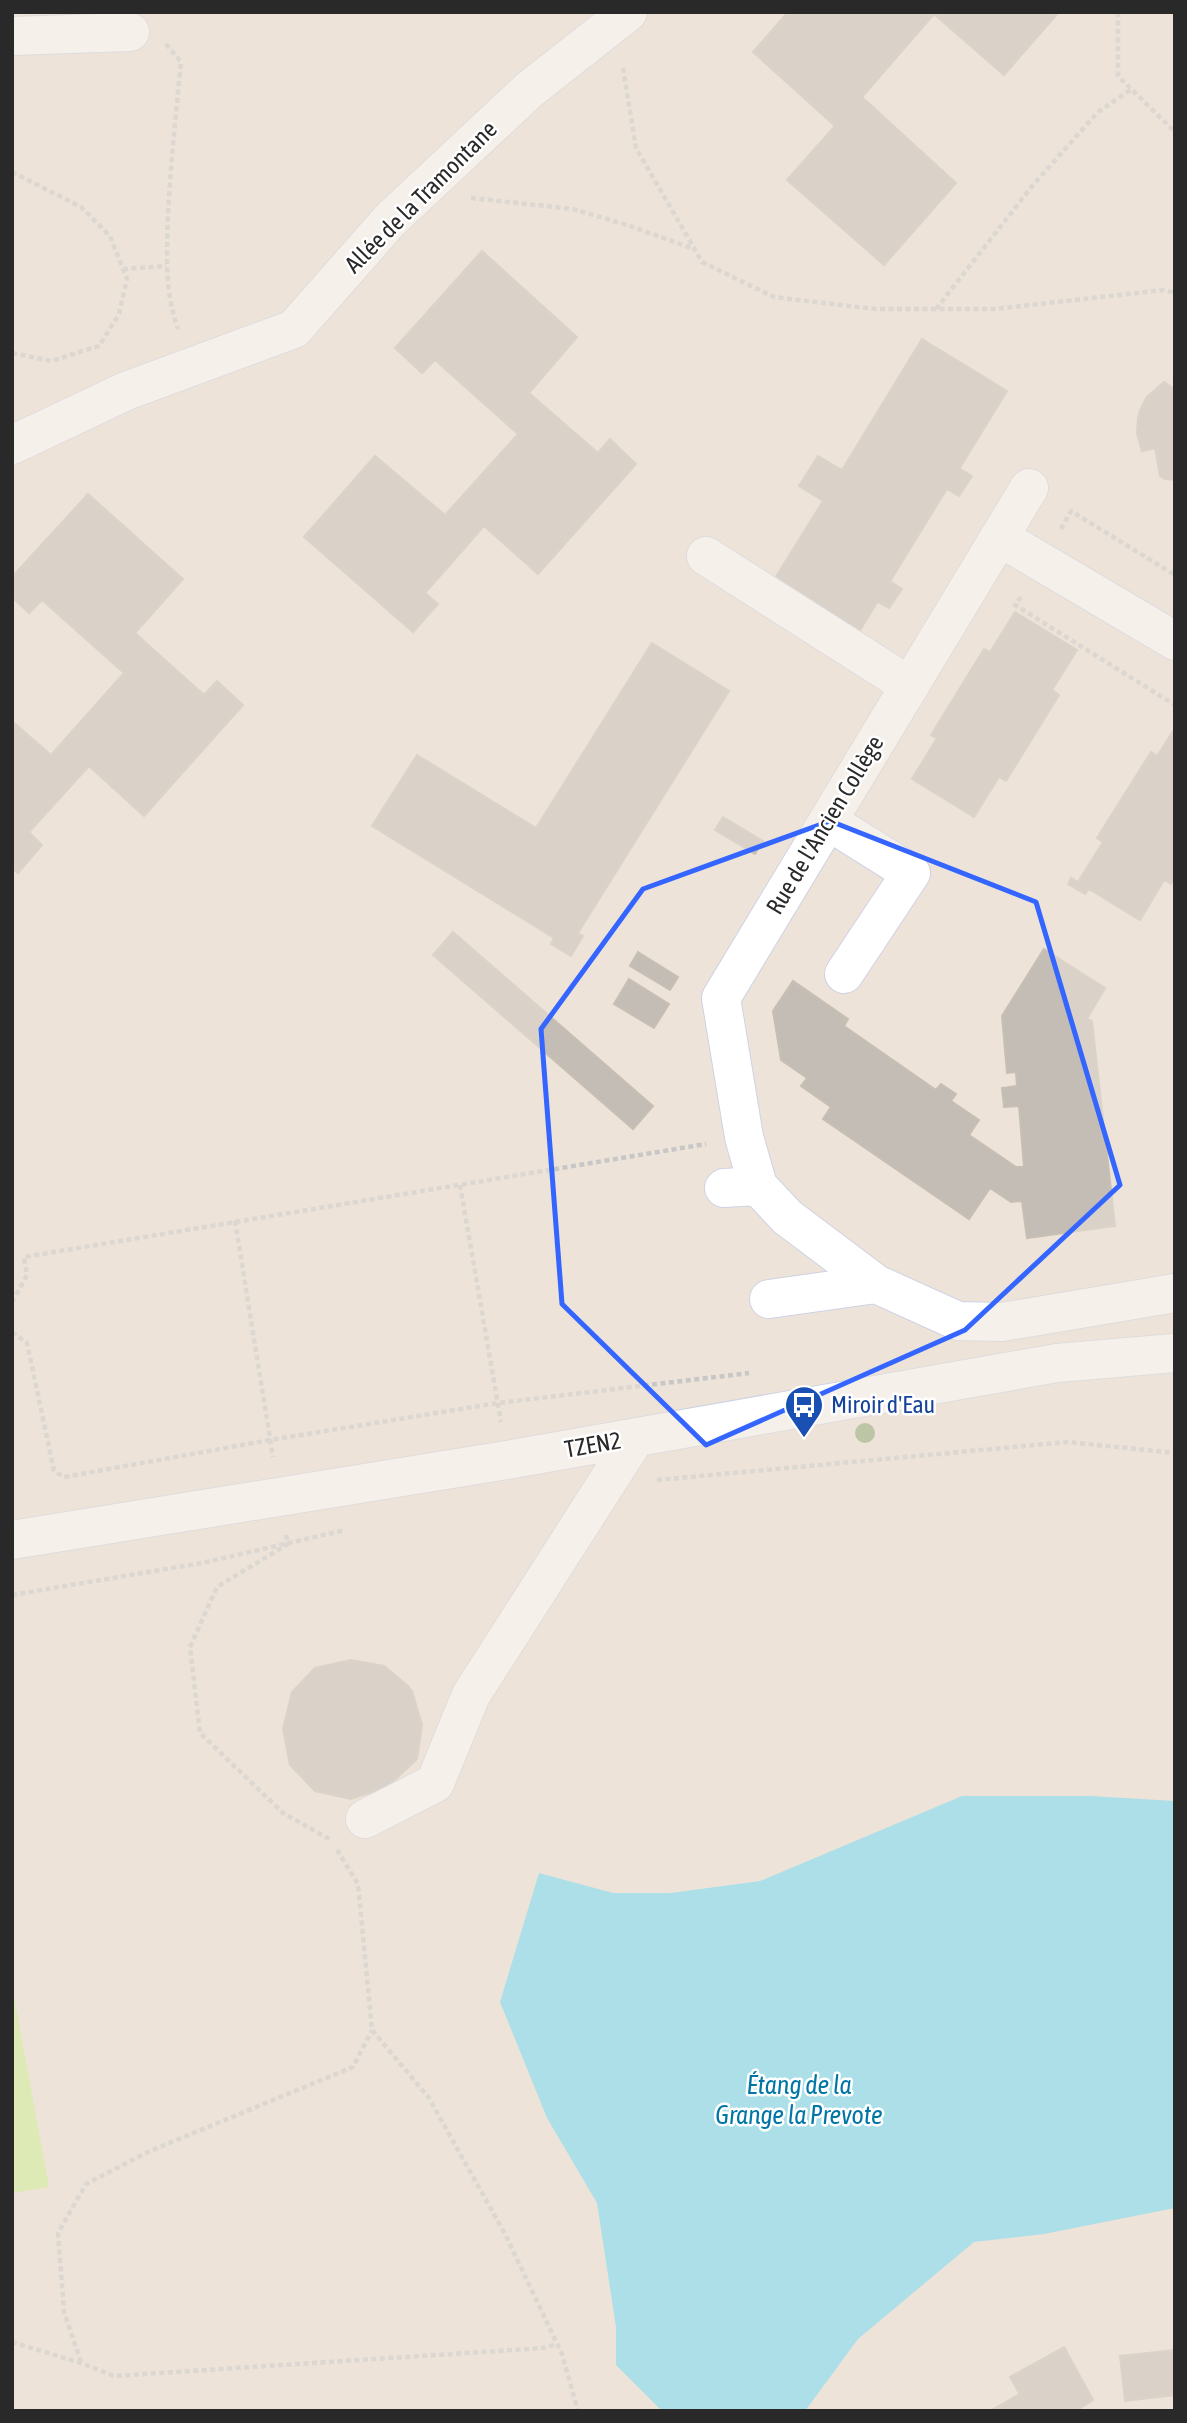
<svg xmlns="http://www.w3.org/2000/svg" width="1187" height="2423" font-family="'Asap Condensed',sans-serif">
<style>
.pitch{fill:#ccf289}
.water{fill:#60dafb}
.building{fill:#c4bdb6;stroke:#c8bfb3;stroke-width:2}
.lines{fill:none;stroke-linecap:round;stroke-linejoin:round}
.minor-casing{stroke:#ced3e4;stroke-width:40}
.path{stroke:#c7c7c7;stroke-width:4.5;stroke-dasharray:5 3.5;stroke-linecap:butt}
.minor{stroke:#fff;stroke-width:38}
.tree{fill:#82a26c}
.marked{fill:none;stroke:#3465ff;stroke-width:5;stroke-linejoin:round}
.labels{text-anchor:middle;stroke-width:5;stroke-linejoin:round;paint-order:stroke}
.street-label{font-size:24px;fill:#292929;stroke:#fff}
.transit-label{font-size:24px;fill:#164399;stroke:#fff;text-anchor:start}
.water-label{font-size:26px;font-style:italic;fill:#0076a6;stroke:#fff}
</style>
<rect width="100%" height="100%" fill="#ede3d9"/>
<!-- pitch -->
<path class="pitch" d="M12,1985L49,2187L12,2193Z"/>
<!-- water -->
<path class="water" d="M962,1796H1091L1175,1801V2208L1044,2234L974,2242L858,2339L805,2411H662L616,2365V2327L597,2203L547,2118L500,2002L539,1873L613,1893H671L760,1881Z"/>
<!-- building -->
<path class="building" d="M788,12H1059L1004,75L934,14L862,97L956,183L884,265L787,180L835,126L753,52Z
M482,251L577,337L529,393L598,453L610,439L636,464L538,574L484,526L425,593L438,604L413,632L304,537L375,456L445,515L518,434L435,360L422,373L395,348Z
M922,339L1007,391L859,632L774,580L823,501L799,486L818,456L842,470Z
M1164,382L1175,389V480L1165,479L1160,476L1155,448L1142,451L1137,434L1138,417L1142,406L1147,397Z
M960,469L972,476L959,496L947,489Z
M88,494L183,579L135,633L204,695L217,681L243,705L144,816L89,766L29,832L42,845L18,873L12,868V721L51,755L124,673L42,600L29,613L12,597V577Z
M891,582L902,589L889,608L878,602Z
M1015,612L1077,650L1052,690L1059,695L1006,781L999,777L974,817L912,779L937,738L931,735L984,649L990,652Z
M652,643L729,691L578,933L583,936L571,956L551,944L554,938L372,826L417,755L536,828Z
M1175,728V878L1171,884L1164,880L1140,920L1089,889L1085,894L1068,884L1071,878L1078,882L1103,842L1097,838L1151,752L1157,756Z
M723,817L763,841L755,854L715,830Z
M453,932L653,1106L633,1129L433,955Z
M1044,949L1105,988L1087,1019L1092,1021L1115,1226L1027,1238L1022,1201L1011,1202L990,1188L969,1219L823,1119L831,1107L801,1086L807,1078L781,1060L773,1011L793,981L848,1019L844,1026L936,1090L941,1084L956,1094L951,1101L979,1120L969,1135L1016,1167H1024L1019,1106L1004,1107L1002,1088L1017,1086L1016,1072L1007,1073L1002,1016Z
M638,952L678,977L670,990L630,966Z
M629,979L669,1004L654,1028L614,1004Z
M351,1660L384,1666L408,1686L412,1691L422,1725L417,1759L387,1787L351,1799L315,1791L290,1765L283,1729L292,1692L315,1668Z
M1064,2347L1093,2400L1076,2411H1029L1010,2377Z
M1175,2350V2395L1125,2401L1120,2356Z
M1020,2394L1029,2411H990Z"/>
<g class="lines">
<defs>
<path id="minor" d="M12,36L130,32
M12,445L126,391L294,329L390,220L529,90L628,12
M999,537L1175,641
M706,556L910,686
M828,821L911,873L844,974
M758,1186L744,1137L721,998L1029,488
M724,1188L758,1186L787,1217L876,1284L769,1299
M876,1284L958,1321L1002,1322L1175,1293
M12,1540L507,1460L1057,1363L1175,1353
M365,1819L435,1783L471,1695L636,1437"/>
</defs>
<!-- minor casing -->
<use href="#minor" class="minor-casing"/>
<!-- path -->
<path class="path" d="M1118,12V76L1175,132
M166,44L181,62C176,112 171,162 168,212C167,252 164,291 178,329
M623,68L636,148L702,262L774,297L875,309H995L1163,290L1175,293
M12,172L81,207L110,236L127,279L119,314L99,346L51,361L12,353
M471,198L573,209L627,225L694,249
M123,269L166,266
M936,309L1033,185L1098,112L1132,89
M1061,529L1071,511L1175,575
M1021,597L1015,605L1175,705
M460,1185L501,1422
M235,1221L273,1457
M12,1302L27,1275L24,1257L706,1144
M12,1332L27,1343L54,1471L64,1477L270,1440L498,1403L749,1373
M657,1480L1068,1442L1175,1453
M286,1535L288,1544L217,1587L190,1647L200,1733L283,1813L331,1840
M12,1595L202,1563L345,1530
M337,1850L358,1884L372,2030L429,2098L505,2234L562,2354L578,2411
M12,2342L81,2363L114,2376L543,2348L557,2344
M81,2362L64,2312L58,2233L86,2184L150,2151L353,2067L372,2030"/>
<!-- minor -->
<use href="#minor" class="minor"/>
</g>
<!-- trees -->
<circle class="tree" cx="865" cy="1433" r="10"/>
<!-- marked area -->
<path d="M0 0H1187V2423H0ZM830,821L1036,902L1120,1185L965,1330L706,1445L562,1304L541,1029L643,889Z" fill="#ede3d9" fill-opacity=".55" fill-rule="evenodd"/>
<path class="marked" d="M830,821L1036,902L1120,1185L965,1330L706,1445L562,1304L541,1029L643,889Z"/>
<!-- icons -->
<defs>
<symbol id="bus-pin" viewBox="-11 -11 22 30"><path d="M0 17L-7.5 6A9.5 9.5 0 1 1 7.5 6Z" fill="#1a4fb4" stroke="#fff"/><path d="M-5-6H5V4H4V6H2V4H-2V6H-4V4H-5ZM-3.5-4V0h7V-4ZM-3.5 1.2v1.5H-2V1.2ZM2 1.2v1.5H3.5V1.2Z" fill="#fff"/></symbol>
</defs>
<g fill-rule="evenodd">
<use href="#bus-pin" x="782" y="1383" width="44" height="60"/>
</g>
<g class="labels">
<!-- street labels -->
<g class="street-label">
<text transform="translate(421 197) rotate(-45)" y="8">Allée de la Tramontane</text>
<text transform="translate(825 825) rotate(-59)" y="8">Rue de l'Ancien Collège</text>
<text transform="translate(593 1445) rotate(-10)" y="8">TZEN2</text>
</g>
<!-- transit labels -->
<g class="transit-label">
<text x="831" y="1413">Miroir d'Eau</text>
</g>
<!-- water labels -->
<g class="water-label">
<text x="799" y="2094">Étang de la<tspan x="799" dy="30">Grange la Prevote</tspan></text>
</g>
</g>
<!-- border -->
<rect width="1187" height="2423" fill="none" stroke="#292929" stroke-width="28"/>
</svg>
